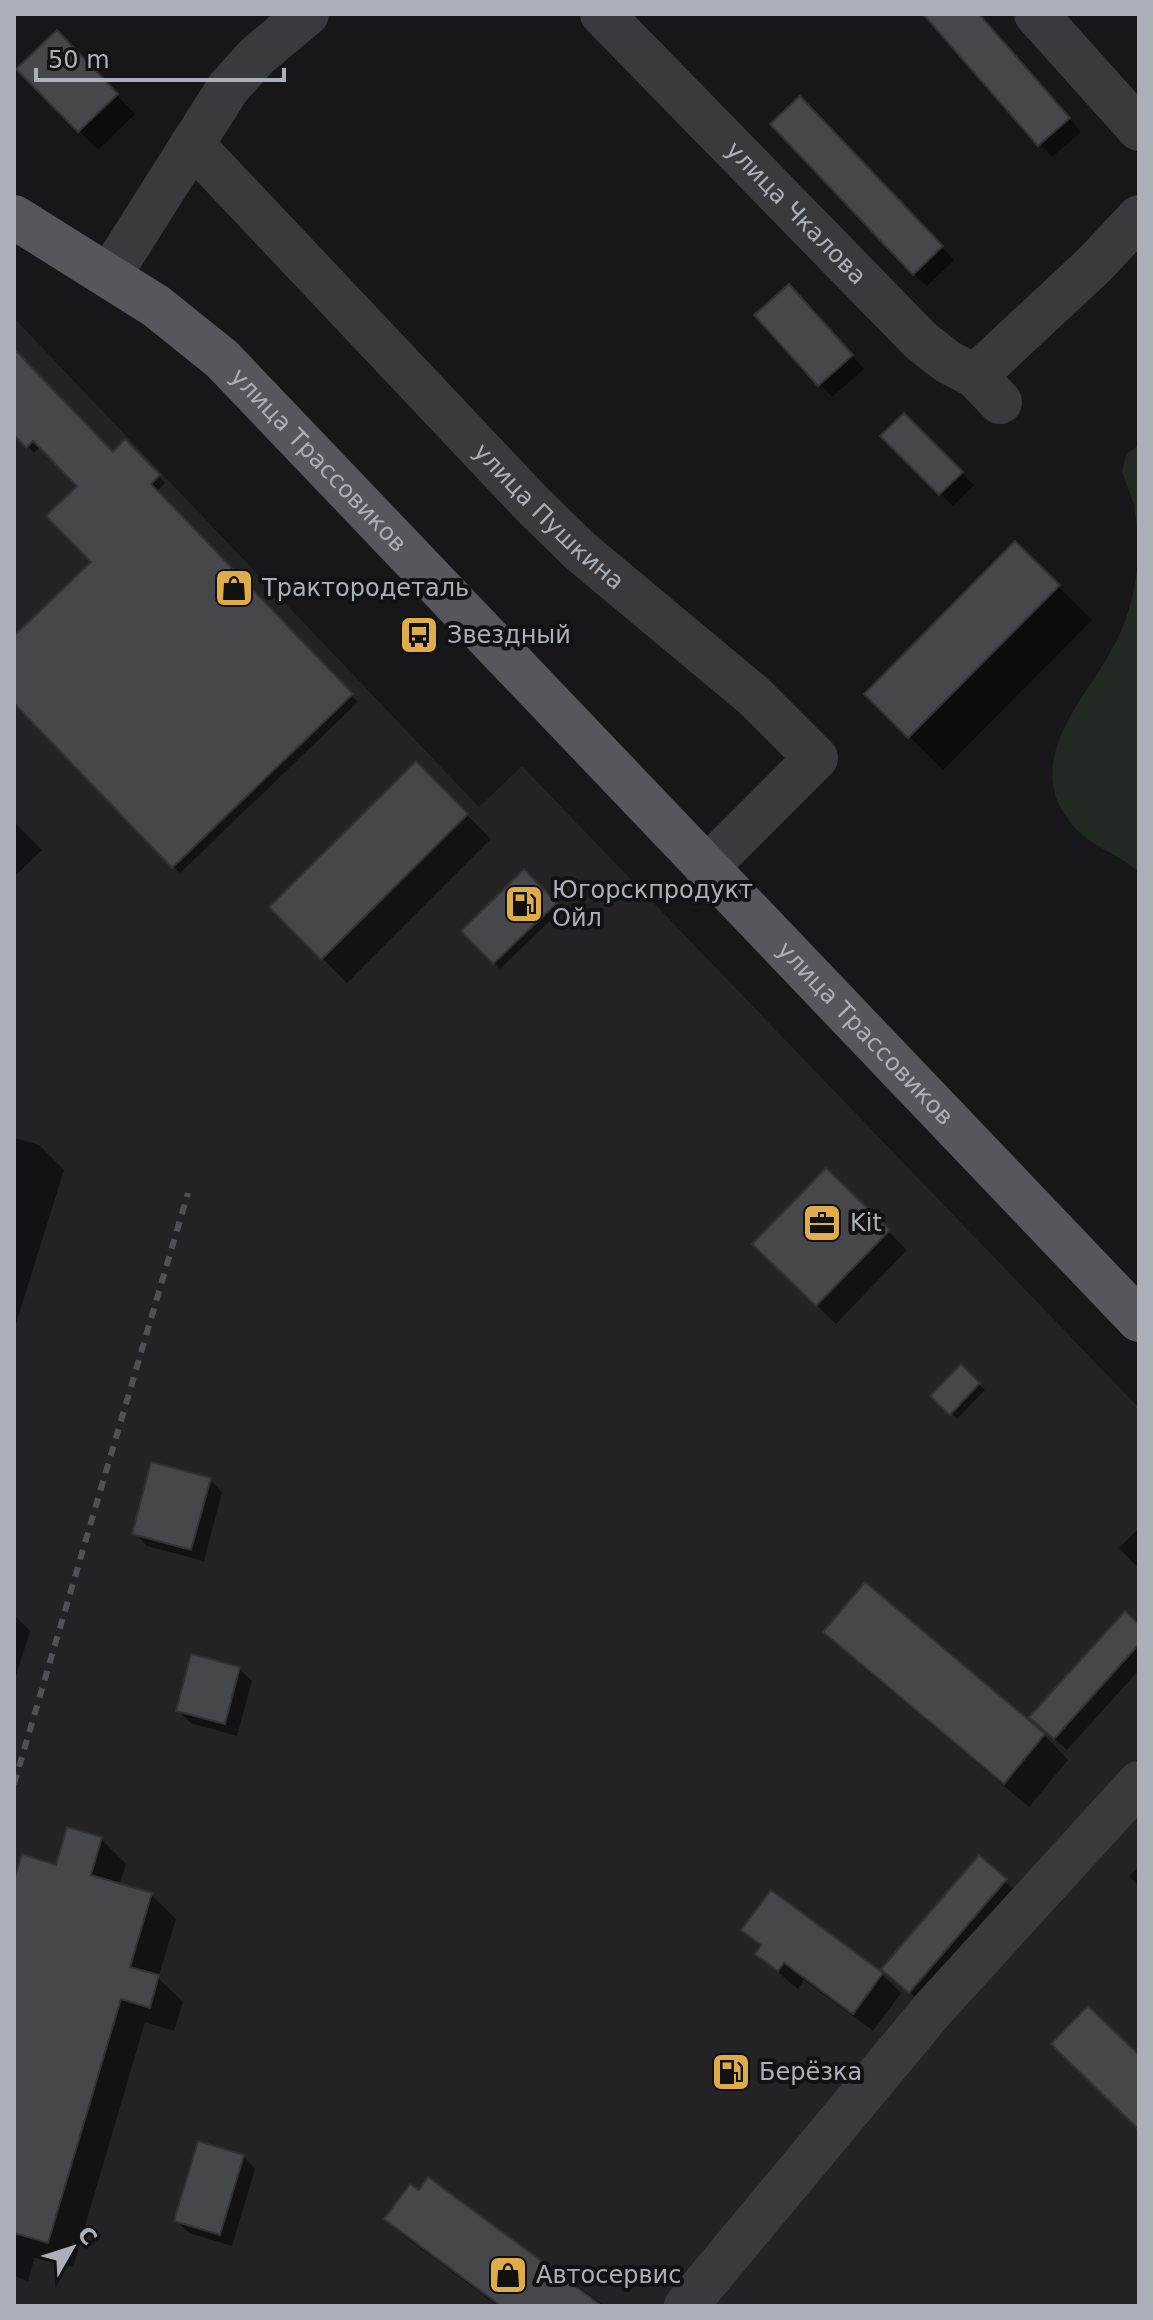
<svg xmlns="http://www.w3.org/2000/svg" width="1153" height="2320" font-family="'DejaVu Sans',sans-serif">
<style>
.built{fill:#232326}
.green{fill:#222923}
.shadow{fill:#0007}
.building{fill:#46474b;stroke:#323235;stroke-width:2}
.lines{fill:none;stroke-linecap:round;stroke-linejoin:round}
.minor{stroke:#39393e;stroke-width:44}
.major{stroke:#55575c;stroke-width:44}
.rail{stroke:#505156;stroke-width:6;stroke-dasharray:10 8;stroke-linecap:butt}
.labels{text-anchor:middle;stroke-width:8;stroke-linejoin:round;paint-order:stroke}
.street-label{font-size:24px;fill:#abafb7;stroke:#121214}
.poi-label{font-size:24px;fill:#abafb7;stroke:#121214;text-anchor:start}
</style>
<rect width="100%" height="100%" fill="#171719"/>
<!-- built -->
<path class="built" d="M14,318L479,807L522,766L1139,1408V2306H14Z"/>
<!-- green -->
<path class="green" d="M1139,445V543L1134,504L1122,472L1126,454Z
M1139,558V872C1117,852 1089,847 1070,822C1020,759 1089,696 1117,640C1130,614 1135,587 1139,558Z"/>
<!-- shadow -->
<path class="shadow" d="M925,14H977L1081,132L1052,157Z
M57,33L135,114L98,150L19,69Z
M800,99L954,260L927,286L914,274Z
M801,299L864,369L832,397L757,315Z
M14,352L113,455L132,449L165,483L156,492L358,702L180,873L14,700V639L94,562L80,486L41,446L34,453L14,432Z
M904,416L974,485L953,506L883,436Z
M1015,544L1092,620L943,770L867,694Z
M416,764L491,839L347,983L271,907Z
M14,822L42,850L14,877Z
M524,872L561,910L500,969L463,931Z
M14,1138L39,1145L64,1170L14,1330Z
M826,1171L907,1250L836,1324L754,1244Z
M961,1367L985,1390L957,1419L933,1396Z
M210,1480L222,1492L204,1561L147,1546L134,1533Z
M1139,1528V1569L1119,1548Z
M14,1615L30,1631L14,1682Z
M1139,1627V1670L1067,1750L1044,1730Z
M826,1632L1044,1735L1068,1760L1029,1807L851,1657Z
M239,1669L252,1681L237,1736L191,1723L178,1711Z
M101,1839L126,1864L119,1886L151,1895L176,1919L158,1978L183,2002L174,2031L145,2022L73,2267L35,2256L28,2281L14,2276V1888L57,1867Z
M980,1858L1024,1900L929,2010L883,1969Z
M1139,1866V1887L1129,1876Z
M771,1892L882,1974L901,1993L873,2031L804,1980L798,1989L757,1954L762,1948L744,1930Z
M243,2156L255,2169L232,2246L189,2233L176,2220Z
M386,2219L575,2288L577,2285L605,2306H498L404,2236Z"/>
<!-- building -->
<path class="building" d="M923,14H979L1070,118L1038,146Z
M57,30L118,94L78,132L16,69Z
M800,96L943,246L913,275L770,124Z
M789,284L853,355L818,386L754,315Z
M14,349L113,452L125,439L160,475L151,484L353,694L172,868L14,703V636L91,562L46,516L77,486L33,441L26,448L14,435Z
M904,413L963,472L939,495L880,436Z
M1015,541L1060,585L908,738L864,694Z
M416,761L468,814L321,960L269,907Z
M524,869L557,903L493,964L461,931Z
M826,1168L890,1230L816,1306L752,1244Z
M961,1364L980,1383L950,1415L930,1396Z
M151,1462L211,1478L191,1550L132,1534Z
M865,1582L1045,1734L1004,1784L823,1632Z
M1125,1611L1139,1624V1644L1054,1739L1029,1717Z
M191,1654L240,1667L225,1724L176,1711Z
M67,1827L102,1837L91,1875L152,1893L130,1967L159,1975L150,2008L121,1999L48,2243L14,2233V1881L22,1854L56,1865Z
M979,1855L1007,1879L909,1993L881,1969Z
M771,1890L883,1973L853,2014L784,1963L778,1971L755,1954L761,1945L741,1930Z
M1088,2006L1139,2055V2130L1051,2044Z
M198,2141L244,2155L220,2235L174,2221Z
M428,2177L602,2306H501L384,2219L410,2184L419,2190Z"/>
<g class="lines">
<!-- minor -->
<g class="minor">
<path id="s1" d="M602,14L921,341L948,362L975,376L1000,402"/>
<path d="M1036,14L1139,129"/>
<path id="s2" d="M192,144L532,504L580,551L754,696L816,758L706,868"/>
<path d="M109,276L228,88L257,56L307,14"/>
<path d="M975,376L1094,265L1139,217"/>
<path d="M686,2306L933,2009L1139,1783"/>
</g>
<!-- major -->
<path class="major" id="s3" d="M14,217L156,306L222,359L1139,1320"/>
<!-- rail -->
<path class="rail" d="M14,1784L188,1193"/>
</g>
<!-- icons -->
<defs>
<symbol id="shop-square" viewBox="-11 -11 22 22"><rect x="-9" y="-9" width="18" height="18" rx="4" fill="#dead4a" stroke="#121214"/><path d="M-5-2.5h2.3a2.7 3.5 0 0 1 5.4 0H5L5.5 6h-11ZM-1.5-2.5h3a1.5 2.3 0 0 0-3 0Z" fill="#111"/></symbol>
<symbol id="bus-square" viewBox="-11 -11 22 22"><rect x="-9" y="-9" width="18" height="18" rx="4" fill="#dead4a" stroke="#121214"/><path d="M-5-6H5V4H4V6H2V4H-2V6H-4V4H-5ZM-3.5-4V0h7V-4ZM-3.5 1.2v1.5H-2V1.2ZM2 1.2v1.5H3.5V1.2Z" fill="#111"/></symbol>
<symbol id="fuel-square" viewBox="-11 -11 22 22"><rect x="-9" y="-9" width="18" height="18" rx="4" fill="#dead4a" stroke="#121214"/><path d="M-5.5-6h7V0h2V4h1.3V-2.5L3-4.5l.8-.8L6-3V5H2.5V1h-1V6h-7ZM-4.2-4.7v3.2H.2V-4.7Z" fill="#111"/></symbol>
<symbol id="office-square" viewBox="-11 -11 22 22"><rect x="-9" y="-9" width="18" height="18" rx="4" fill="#dead4a" stroke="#121214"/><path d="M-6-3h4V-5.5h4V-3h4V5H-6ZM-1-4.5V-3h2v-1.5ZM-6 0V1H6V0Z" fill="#111"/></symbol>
</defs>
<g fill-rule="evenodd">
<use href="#shop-square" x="212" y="566" width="44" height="44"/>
<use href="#bus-square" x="397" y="613" width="44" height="44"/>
<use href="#fuel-square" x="502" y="882" width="44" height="44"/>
<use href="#office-square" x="800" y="1201" width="44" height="44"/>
<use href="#fuel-square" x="709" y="2050" width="44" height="44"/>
<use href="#shop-square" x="486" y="2253" width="44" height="44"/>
</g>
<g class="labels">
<!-- street labels -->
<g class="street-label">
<text dy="8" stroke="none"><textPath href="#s1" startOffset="278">улица Чкалова</textPath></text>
<text dy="8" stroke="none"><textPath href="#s3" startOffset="392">улица Трассовиков</textPath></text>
<text dy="8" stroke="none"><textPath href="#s2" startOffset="516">улица Пушкина</textPath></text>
<text dy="8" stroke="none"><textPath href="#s3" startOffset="1184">улица Трассовиков</textPath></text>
</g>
<!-- poi labels -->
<g class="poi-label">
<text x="262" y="596">Трактородеталь</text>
<text x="447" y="643">Звездный</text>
<text x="552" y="898">Югорскпродукт<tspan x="552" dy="28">Ойл</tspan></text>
<text x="850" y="1231">Kit</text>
<text x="759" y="2080">Берёзка</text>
<text x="536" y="2283">Автосервис</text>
</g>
</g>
<!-- border -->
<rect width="1153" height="2320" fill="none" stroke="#abafb7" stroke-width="32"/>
<!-- north arrow -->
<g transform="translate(72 2248) rotate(51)" stroke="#121214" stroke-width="6" paint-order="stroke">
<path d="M0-6L14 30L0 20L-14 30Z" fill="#abafb7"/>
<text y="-12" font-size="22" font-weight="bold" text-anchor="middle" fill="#abafb7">С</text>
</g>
<!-- scale -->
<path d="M36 68v12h248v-12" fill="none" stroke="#abafb7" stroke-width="4"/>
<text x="48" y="68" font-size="24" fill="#abafb7" stroke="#121214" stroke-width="6" paint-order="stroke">50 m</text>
</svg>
